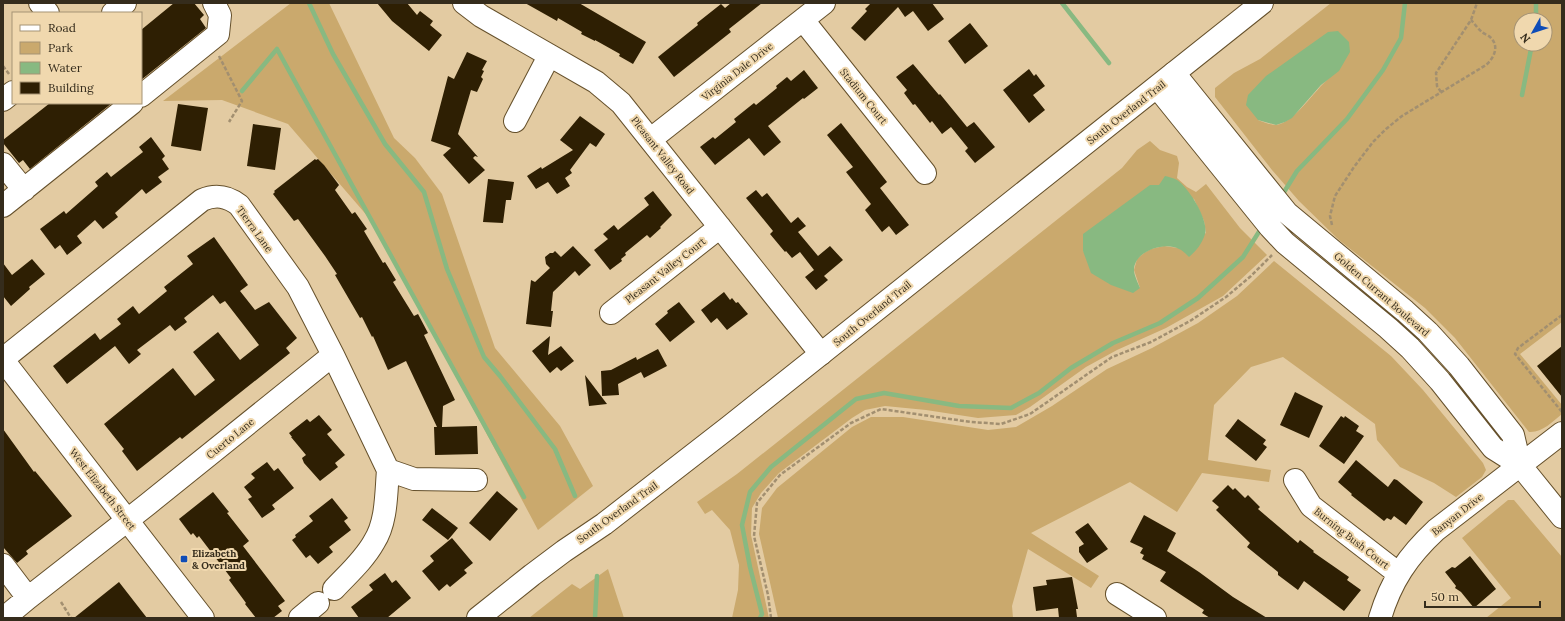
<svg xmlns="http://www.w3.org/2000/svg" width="1565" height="621" font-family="Lora,serif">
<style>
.green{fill:#caa96d;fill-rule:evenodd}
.water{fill:#88b981}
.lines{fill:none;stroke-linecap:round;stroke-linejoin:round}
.stream{stroke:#88b981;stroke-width:4.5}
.building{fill:#2e1f03}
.minor-casing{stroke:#65502b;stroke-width:24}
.major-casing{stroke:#65502b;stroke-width:24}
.path{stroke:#a28f70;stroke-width:2.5;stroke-dasharray:4 2;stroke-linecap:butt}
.minor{stroke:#fff;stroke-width:22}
.major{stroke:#fff;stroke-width:22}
.poi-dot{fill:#0f4cb7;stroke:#f0d8ae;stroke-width:1.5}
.labels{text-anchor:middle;stroke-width:4;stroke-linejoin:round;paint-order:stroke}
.street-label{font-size:10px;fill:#352c1c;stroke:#f0d8ae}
.poi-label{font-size:10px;font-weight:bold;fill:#352c1c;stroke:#f0d8ae;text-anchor:start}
</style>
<rect width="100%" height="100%" fill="#e3cba2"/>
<!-- green -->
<path class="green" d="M291,3H329L394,138L415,158L442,194L495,348L560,426L593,486L538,530L376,226L288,124L222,100L163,101Z
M1331,3H1562V322L1520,354L1562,405V414C1552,422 1542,433 1529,432L1455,338L1425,308L1339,240L1299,201L1272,170L1215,97V88L1234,73L1260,59ZM1521,20H1545V44H1521ZM1329,78C1315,90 1294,123 1276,125C1271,125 1263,122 1258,120Z
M1150,141L1160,150L1177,156L1179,163L1177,178L1187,187L1196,192L1206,184L1240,228L1267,255L1223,296L1166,328L1117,350L1086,367L1030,407L1016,415L978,418L926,410L885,406L865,410L852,418L779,473L761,493L752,508L751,535L769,618H732L738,590L739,565L730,530L712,510L705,514L697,502L737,474L1122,168L1137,150ZM1159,185L1194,199L1204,221L1206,233L1178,248L1164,246L1151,249L1144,253L1137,259L1134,270L1140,288L1083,251Z
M1274,261L1391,356L1423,390L1483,463L1486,470L1482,477L1456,497L1434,483L1400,467L1377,440L1375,424L1283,357L1251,367L1214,405L1208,460L1271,470L1269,482L1202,473L1177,512L1130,482L1031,533L1099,576L1091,588L1028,549L1012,606L1013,618H778L759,534L762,508L777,488L852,427L871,417H903L988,430L1016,427L1052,406L1107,369L1152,348L1198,323L1237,296Z
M1508,500H1514L1562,557V618H1486L1511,598L1462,538Z
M608,569L624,618H529L572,584L580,589Z"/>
<!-- water -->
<path class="water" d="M1338,31L1349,42L1350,52L1339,71L1321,85L1292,118L1285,122L1276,125L1258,120L1246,105L1248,95L1266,76L1328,32Z
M1165,176C1169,177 1174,178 1177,180C1189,188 1209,220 1205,234C1202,244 1196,251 1189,257C1186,254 1182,250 1179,249C1165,241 1134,251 1134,270C1134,275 1138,283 1140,288L1133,293L1111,285L1091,273L1083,251V234L1150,185H1159Z"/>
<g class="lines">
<!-- stream -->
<path class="stream" d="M309,3L333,54L385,144L424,192L447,269L484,357L500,376L555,449L575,496
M1062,3L1109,63
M1536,20V3
M242,91L277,49L524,497
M1522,95L1532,44
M1281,197L1297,171L1347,119L1383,70L1401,38L1405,3
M595,618L597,576
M760,618L762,614L750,567L742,525L750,492L771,467L856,399L884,393L959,406L1011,408L1039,393L1071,368L1113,343L1160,323L1198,298L1243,257L1262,227"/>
</g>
<!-- building -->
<path class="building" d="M174,3H194L204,15L200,19L206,28L141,80V30Z
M377,3H407L417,15L420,11L433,21L430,25L442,35L429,51L392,21Z
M525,3H579L646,42L633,64L619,56L620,54L595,40V41L581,34L582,32L558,18L557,21Z
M731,3H762L729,29L731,32L674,77L658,57L698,25L697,23L721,4L725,8Z
M871,3H932L944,19L928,31L913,11L905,17L898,7L865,41L851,28L867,11L865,9Z
M970,23L988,46L965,64L948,41Z
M467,52L487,61L482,70L484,71L481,77L483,79L477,92L471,90L458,134L478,157L475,156L473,158L485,170L469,184L443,155L451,148L431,141L448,76L454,79Z
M913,64L939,95L940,94L967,127L974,122L995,147L975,163L965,151L968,148L951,127L942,134L932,121L930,123L915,104L913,105L904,93L907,90L896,77Z
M1029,69L1034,76L1036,74L1045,86L1033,95L1045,110L1029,123L1003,90Z
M804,70L818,88L804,99L803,98L768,126L781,142L764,156L749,138L715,165L700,147L713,137L715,139L736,122L734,119L754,103L756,105L777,88L776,86L787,77L791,81Z
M50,103H112L30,169L23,160L19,163L3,143V140Z
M178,104L208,108L201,151L171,146Z
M580,116L605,134L596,147L590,143L570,170L572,173L565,178L570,186L557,194L548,182L536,189L527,176L541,167L542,169L573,150L560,140Z
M841,123L887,182L880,188L909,225L896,235L889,226L882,232L865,210L871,204L846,172L853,167L827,135Z
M253,124L281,128L275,170L247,166Z
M151,137L165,156L162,159L169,169L158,177L162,182L146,194L142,189L115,213L118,217L103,229L95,220L77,236L82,243L67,255L60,245L55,249L40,229L64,211L66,214L98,186L95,182L107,172L111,177L143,152L139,147Z
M315,159L316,160L318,159L324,165L339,185L335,190L352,214L355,212L367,229L364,231L383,263L385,262L396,280L393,282L414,316L418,314L428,333L424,335L455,400L443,406L442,427L477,426L478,454L435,455L434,427H437L406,361L388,370L373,336L372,337L362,317L360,318L335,275L337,274L325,256L298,219L294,221L273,194L275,192L274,191Z
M488,179L514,182L511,200H506L503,223L483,222Z
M756,190L762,197L767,193L791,223L798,217L806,226L798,232L818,256L830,246L843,260L824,276L828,280L816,290L805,277L814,270L800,252L792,258L786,251L785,252L770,234L773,231L746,198Z
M653,191L672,215L660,227L661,228L650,238L647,235L625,253L626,255L621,259L622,261L610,270L594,250L608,239L603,234L614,225L618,230L649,205L644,198Z
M214,237L248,285L240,291L255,310L269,302L297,338L286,348L290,353L182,439L180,437L137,471L122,451L124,449L104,424L173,368L195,396L215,380L193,352L218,332L240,360L259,345L225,301L220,304L213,295L184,318L187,322L175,331L170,325L137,350L141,354L129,364L115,346L67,384L53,366L95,333L100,340L121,324L117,319L133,306L139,314L167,291L164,287L193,264L187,256Z
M573,246L591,265L579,276L575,271L553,292L551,311H553L551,327L526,324L531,280L535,282L550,268L546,264L545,257L550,253H553L555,251L561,257Z
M32,259L45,274L29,287L30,289L11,306L3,296V263L12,275Z
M724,292L730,300L732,298L736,303L738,302L748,314L727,330L717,318L711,323L701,310Z
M679,302L695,322L670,342L655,324L668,313L667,311Z
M550,336L548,355L561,346L574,361L561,371L557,367L550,373L532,351Z
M1562,346V397L1537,366Z
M658,349L667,366L644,378L641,372L618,384L619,395L602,396L601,371L611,370L636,357L637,360Z
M585,375L607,404L589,406Z
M1295,392L1323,406L1309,438L1280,425Z
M319,415L332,430L327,434L345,455L335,463L338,467L320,481L304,463L302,458L306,455L291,437H292L289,433L307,419L310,422Z
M1341,416L1344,418L1345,416L1359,426L1356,431L1364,436L1344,464L1319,446Z
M1238,419L1266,440L1263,444L1267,447L1256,461L1225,436Z
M3,429L34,472L35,471L72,516L26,551L28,554L17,563L3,547Z
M1356,460L1388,487L1394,479L1397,480L1423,502L1406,525L1394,516L1391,520L1387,518L1384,521L1351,495L1352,494L1338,482Z
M267,462L274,471L278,468L294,488L272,505L275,509L262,518L248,499L252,497L244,487L255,478L251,474Z
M1228,485L1233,490L1235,488L1245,498L1248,495L1260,507L1258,509L1298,543L1300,540L1314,551L1313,552L1349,577L1347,580L1361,590L1344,611L1304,581L1298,590L1278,575V572L1247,547L1250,543L1216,510L1219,507L1212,501Z
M497,491L518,509L490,541L469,523Z
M213,492L229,512L227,513L249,541L243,546L285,601L278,606L282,611L273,618H256L245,604L246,603L229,580L231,578L199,536L197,538L193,533L191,535L179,519Z
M332,498L348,518L344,521L351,530L329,547L333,552L318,564L310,555L306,558L292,540L296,537L295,535L313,521L309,516Z
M432,508L458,528L448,540L422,520Z
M1144,515L1176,533L1167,551L1199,572L1233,597L1267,618H1210L1202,613L1204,610L1160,581L1166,572L1142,559L1144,555L1140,553L1143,548L1130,542Z
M1088,523L1108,549L1087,563L1079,552V547L1084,544L1075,532Z
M452,538L473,563L464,570L467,573L450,587L447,584L439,591L422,571L434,561L430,556Z
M1470,556L1496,589L1474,608L1461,592L1455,588L1456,586L1445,572L1452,567L1455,568Z
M385,573L392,583L396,580L411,598L387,618H359L351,607L373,590L369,585Z
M1072,577L1078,609H1076L1077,617L1059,618L1058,608L1036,611L1033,587L1047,585L1046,580Z
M119,582L147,618H74Z"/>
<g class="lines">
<defs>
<path id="minor" d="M40,3L48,13
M464,3L481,16L596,82L621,103L821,354
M113,13L125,3
M803,20L925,173
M1174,73L1287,213L1405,311L1428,332L1459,366L1513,435L1520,465
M1157,87L1270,227L1285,243L1388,328L1410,348L1440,381L1493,448L1520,465L1562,517
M141,96L218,34L220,15L214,3
M3,100L13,92
M515,121L549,56
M651,139L824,3
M3,164L24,190
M3,206L132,103
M611,313L720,227
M3,359L202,200C216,194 227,196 239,205L298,287L333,355L388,470
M388,470L414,479L476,480
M1295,480L1311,506L1399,574
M3,565L28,598L148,504L333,355
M334,589C348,574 364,560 374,542C387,522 386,493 388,470
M1117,594L1155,618
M4,618L28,598
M300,618L318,603
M1380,618C1391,581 1408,556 1436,530L1562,433"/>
<path id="major" d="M3,360L203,618
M478,618L532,575L564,551L604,524L729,427L1262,3"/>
</defs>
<!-- minor casing -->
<use href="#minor" class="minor-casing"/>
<!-- major casing -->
<use href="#major" class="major-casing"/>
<!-- path -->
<path class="path" d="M219,56L242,101L229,122
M3,66L9,74
M1441,92L1437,86L1436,73L1471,20L1477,3
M1332,225L1330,216L1335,196L1354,167L1373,142L1386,129L1402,116L1486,65C1494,58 1500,46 1490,37C1488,35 1484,34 1482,32C1478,29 1475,24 1471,20
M1562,315L1518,348L1515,354L1562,412
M61,602L71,618
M771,618L768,595L754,536L757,503L780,475L851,423L881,409L971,422L1001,424L1030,414L1112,357L1151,342L1190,321L1226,297L1251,276L1272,255"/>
<!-- minor -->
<use href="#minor" class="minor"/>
<!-- major -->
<use href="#major" class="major"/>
</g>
<!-- markers -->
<rect class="poi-dot" x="180" y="555" width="8" height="8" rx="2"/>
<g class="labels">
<!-- street labels -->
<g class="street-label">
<text transform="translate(737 71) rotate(-38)" y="4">Virginia Dale Drive</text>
<text transform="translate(864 96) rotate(51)" y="4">Stadium Court</text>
<text transform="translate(1126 112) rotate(-38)" y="4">South Overland Trail</text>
<text transform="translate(663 155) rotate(52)" y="4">Pleasant Valley Road</text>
<text transform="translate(255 229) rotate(54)" y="4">Tierra Lane</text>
<text transform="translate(665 270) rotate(-38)" y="4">Pleasant Valley Court</text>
<text transform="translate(1382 294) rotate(41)" y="4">Golden Currant Boulevard</text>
<text transform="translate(872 313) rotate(-39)" y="4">South Overland Trail</text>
<text transform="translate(230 438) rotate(-39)" y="4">Cuerto Lane</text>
<text transform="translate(103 489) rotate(52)" y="4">West Elizabeth Street</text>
<text transform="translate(617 512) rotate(-36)" y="4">South Overland Trail</text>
<text transform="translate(1457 514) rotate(-38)" y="4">Banyan Drive</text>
<text transform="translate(1352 538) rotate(38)" y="4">Burning Bush Court</text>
</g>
<!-- poi labels -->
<g class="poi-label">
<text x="192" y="557">Elizabeth<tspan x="192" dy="12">&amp; Overland</tspan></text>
</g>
</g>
<!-- border -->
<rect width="1565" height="621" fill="none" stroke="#352c1c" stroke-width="8"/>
<!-- legend -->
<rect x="12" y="12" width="130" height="92" fill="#f0d8ae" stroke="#a59374"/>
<rect x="20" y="25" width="20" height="6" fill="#ffffff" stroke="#a59374"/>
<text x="48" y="32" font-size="12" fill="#352c1c">Road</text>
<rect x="20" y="42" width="20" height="12" fill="#caa96d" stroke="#a59374"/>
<text x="48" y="52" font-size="12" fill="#352c1c">Park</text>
<rect x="20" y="62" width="20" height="12" fill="#88b981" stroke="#a59374"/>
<text x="48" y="72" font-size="12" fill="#352c1c">Water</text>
<rect x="20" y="82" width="20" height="12" fill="#2e1f03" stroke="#a59374"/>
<text x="48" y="92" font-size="12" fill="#352c1c">Building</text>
<!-- north arrow -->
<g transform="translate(1533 32) rotate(231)"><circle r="19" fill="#f0d8ae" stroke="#a59374"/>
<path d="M0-3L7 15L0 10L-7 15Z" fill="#0f4cb7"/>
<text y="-6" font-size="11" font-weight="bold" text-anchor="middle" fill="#352c1c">N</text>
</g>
<!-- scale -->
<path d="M1425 601v6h115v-6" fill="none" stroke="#352c1c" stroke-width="2"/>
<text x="1431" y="601" font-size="12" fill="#352c1c" stroke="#f0d8ae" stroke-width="3" paint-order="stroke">50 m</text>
</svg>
